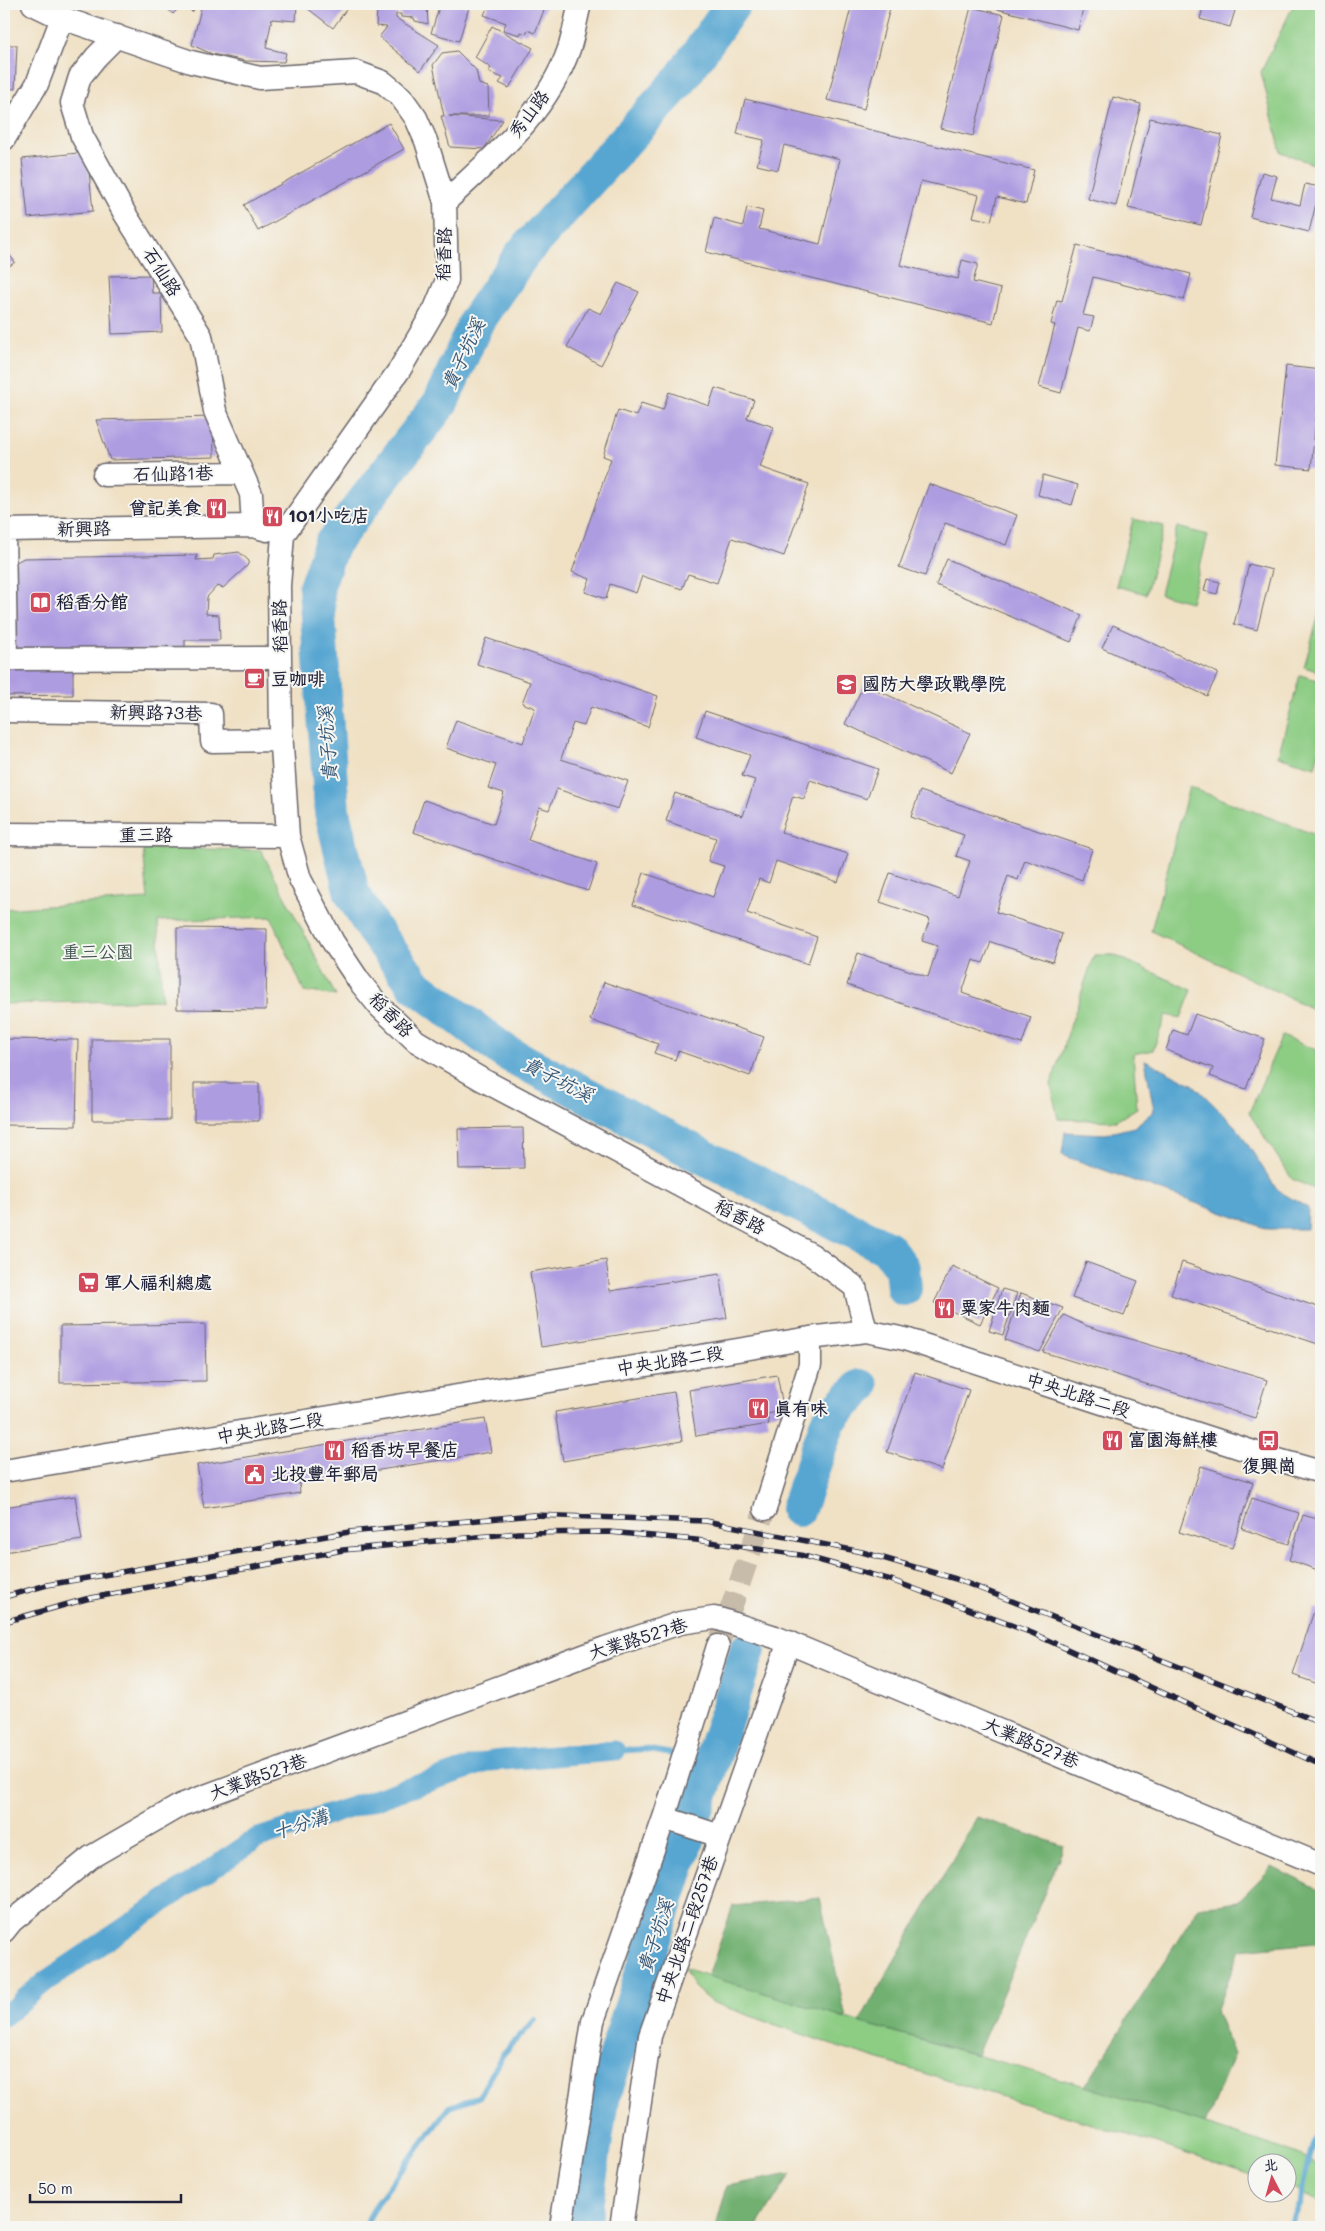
<svg xmlns="http://www.w3.org/2000/svg" width="1325" height="2231" font-family="Mali,'LXGW WenKai TC',sans-serif">
<style>
.green{fill:#8ccc83;stroke:#57775f}
.forest{fill:#71b071;stroke:#4a6956}
.water{fill:#57a6d1;stroke:#3c6486}
.lines{fill:none;stroke-linecap:round;stroke-linejoin:round}
.stream{stroke:#57a6d1;stroke-width:6}
.canal{stroke:#57a6d1;stroke-width:21}
.river{stroke:#57a6d1;stroke-width:36}
.building{fill:#ae9ce1}
.minor-tunnel{stroke:#c7bba9;stroke-width:22;stroke-dasharray:22 11;stroke-linecap:butt}
.minor-casing{stroke:#6a656b;stroke-width:25}
.minor{stroke:#fff;stroke-width:22}
.rail-casing{stroke:#22223b;stroke-width:5.5}
.rail{stroke:#f6f6f2;stroke-width:4;stroke-dasharray:11;stroke-linecap:butt}
.minor-bridge-casing{stroke:#6a656b;stroke-width:25;stroke-linecap:butt}
.minor-bridge{stroke:#fff;stroke-width:22}
.labels{text-anchor:middle;stroke-width:4;stroke-linejoin:round;paint-order:stroke}
.street-label{font-size:18px;fill:#22223b;stroke:#f6f6f2}
.poi-label{font-size:18px;font-weight:bold;fill:#22223b;stroke:#f6f6f2;text-anchor:start}
.park-label{font-size:18px;fill:#425551;stroke:#f6f6f2}
.water-label{font-size:19px;font-style:italic;fill:#375777;stroke:#f6f6f2}
</style>
<rect width="100%" height="100%" fill="#f6f6f2"/>
<filter id="ink" filterUnits="userSpaceOnUse"><feTurbulence type="fractalNoise" baseFrequency=".02" numOctaves="2"/><feDisplacementMap in="SourceGraphic" scale="10" xChannelSelector="R" yChannelSelector="G"/><feConvolveMatrix kernelMatrix="1 2 1 2 8 2 1 2 1" color-interpolation-filters="sRGB"/></filter>
<filter id="wash" filterUnits="userSpaceOnUse"><feTurbulence type="fractalNoise" baseFrequency=".0096" numOctaves="4" result="noise"/><feDisplacementMap in="SourceGraphic" scale="20" xChannelSelector="R" yChannelSelector="G"/><feGaussianBlur stdDeviation="1.12" result="paint"/><feColorMatrix in="noise" values="0 0 0 0 0 0 0 0 0 0 0 0 0 0 0 0 0 1.4 0 .05"/><feComposite in="paint" operator="in"/></filter>
<g filter="url(#wash)">
<rect width="100%" height="100%" fill="#f0e1c5"/>
<!-- green -->
<path class="green" d="M1294,4H1321V167L1281,152L1261,72Z
M1133,519L1164,526L1146,594L1116,586Z
M1177,527L1208,535L1191,602L1160,594Z
M1321,607V672L1304,667Z
M1300,675L1321,681V745L1315,767L1278,756Z
M1189,787L1321,837V1013L1151,931Z
M143,848L261,850L336,996L304,991L271,917L158,921L162,1000L4,1004V909L148,899Z
M1094,955H1114L1192,990L1181,1018L1166,1015L1153,1050L1133,1054L1137,1108L1116,1121L1058,1119L1051,1084Z
M1282,1036L1321,1052V1192L1292,1179L1249,1113Z
M684,1968L859,2022L1117,2095L1298,2154L1321,2165V2202L1288,2187V2164H1258L1257,2177L1148,2141L847,2050L711,2002L694,1987Z"/>
<!-- forest -->
<path class="forest" d="M977,1817L1064,1846L977,2055L859,2022Z
M1272,1867L1321,1891V1944L1315,1943L1240,1950L1216,2011L1234,2054L1205,2124L1085,2086L1199,1907L1238,1901Z
M820,1898L846,2018L708,1976L733,1906Z
M791,2174L757,2227H716L727,2186Z"/>
<!-- water -->
<path class="water" d="M1145,1060L1194,1085L1237,1128L1277,1190L1308,1208L1307,1229H1268L1062,1155L1065,1132L1105,1134L1134,1127L1154,1111Z"/>
<g class="lines">
<!-- stream -->
<path class="stream" d="M323,813L324,810L332,808
M615,1751L644,1749L712,1761
M364,2227L379,2200L449,2107L479,2097L503,2054L535,2020
M1289,2227L1301,2203L1303,2183L1312,2148L1321,2128"/>
<!-- canal -->
<path class="canal" d="M4,2016L46,1981L256,1839L490,1761L615,1751"/>
<!-- river -->
<path class="river" d="M733,4L680,80L523,253L477,320L441,402L331,545L316,588L332,812L352,893L373,929L415,985L505,1052L698,1154L887,1248L902,1268L904,1288
M798,1509L828,1422L837,1410L861,1387
M582,2227L600,2105L748,1649"/>
</g>
<g id="blocks">
<!-- building -->
<path class="building" d="M162,4H199L192,12L188,8L178,9L173,14Z
M202,4H297L296,21L272,19L266,48L286,53L284,62L246,61L212,54L192,45Z
M302,4H350L333,28Z
M381,4H427L428,24L415,21L414,18L401,17V14H396V18L439,45L420,71L379,37L387,27L376,26L377,10H381Z
M440,4H459L469,7L459,41L431,33Z
M489,4H543L546,5L535,33L528,30L526,34L521,32L520,35L503,30L506,23L484,15Z
M852,4H891L864,109L827,100Z
M978,4H1084L1078,30Z
M1204,4H1237L1230,27L1200,19Z
M971,7L1004,15L973,136L940,128Z
M492,26L533,48L509,88L499,83L503,78L488,72L491,68L475,57Z
M4,45H17L15,89L4,88Z
M457,51L476,70L479,84L488,87L489,116H449L503,120L484,149L450,147L441,116H444L433,65L442,53Z
M1113,97L1141,104L1116,206L1088,199Z
M745,99L1034,170L1026,204L997,197L991,221L973,217L979,195L921,181L900,265L958,279L962,260L978,264L973,282L1001,289L993,323L706,252L714,218L743,226L747,207L763,211L759,229L820,244L840,159L784,145L778,170L757,165L764,140L737,134Z
M1150,118L1222,135L1201,225L1128,208Z
M389,123L404,149L258,231L244,205Z
M87,152L93,211L28,218L22,159Z
M1262,172L1277,176L1271,198L1300,205L1305,184L1320,187L1309,232L1250,217Z
M1077,245L1191,274L1184,300L1093,277L1083,315L1094,317L1090,331L1078,328L1061,393L1039,387L1055,325L1051,324L1057,300L1062,301Z
M4,248L15,262L4,270Z
M151,275L152,293H161L162,332L112,334L109,276Z
M618,283L639,292L601,365L567,347L588,308L601,314Z
M1286,366L1321,370L1311,469L1275,465Z
M715,388L754,400L747,418L774,427L760,467L809,484L784,556L732,538L717,583L688,574L682,589L642,576L636,593L610,584L606,599L585,592L590,579L572,572L611,459L603,456L618,410L636,416L641,403L663,410L669,392L709,406Z
M213,417L214,457L110,460L96,420Z
M1043,475L1078,485L1072,505L1038,495Z
M929,484L1017,515L1006,545L945,523L925,576L899,567Z
M239,552L249,561L247,566L223,588L217,586L207,597L206,614L219,615L220,640H185V651L14,652L13,566L18,561L24,558L197,555L196,560L213,559L214,555Z
M947,559L1082,615L1071,642L936,585Z
M1249,564L1272,570L1257,630L1234,624Z
M1207,579L1220,582L1217,594L1204,591Z
M1113,625L1218,673L1207,696L1102,648Z
M486,638L658,696L648,727L591,707L584,726L573,723L561,759L628,781L618,809L557,789L549,810L539,807L528,840L597,864L588,891L413,832L424,800L494,824L504,793L488,788L496,765L446,748L456,720L523,743L535,708L522,703L530,682L477,664Z
M4,667H73V695L4,696Z
M864,684L970,733L951,773L845,724Z
M705,711L878,769L867,799L810,780L804,799L793,796L781,832L848,854L838,882L776,861L769,883L759,879L747,913L817,937L808,964L633,905L644,873L713,897L724,866L708,861L716,838L666,821L675,793L743,816L755,780L742,776L750,755L696,737Z
M920,791L1092,849L1082,880L1025,860L1018,880L1008,876L996,912L1062,934L1053,962L991,942L983,963L973,960L962,993L1031,1017L1022,1044L847,985L858,953L928,977L938,946L922,941L930,919L880,902L890,873L958,896L970,861L956,856L964,835L911,817Z
M177,928L267,929L266,1010L177,1009Z
M604,982L764,1037L750,1076L678,1051L675,1060L654,1053L658,1044L590,1020Z
M1195,1014L1265,1039L1246,1089L1210,1076L1213,1068L1166,1050L1173,1030L1187,1035Z
M4,1039L78,1040L76,1126L4,1125Z
M92,1039H170V1120H92Z
M194,1083H259V1121H194Z
M523,1128L524,1168L459,1169L458,1129Z
M606,1260L610,1291L720,1274L727,1318L541,1347L530,1272Z
M1086,1262L1138,1281L1124,1316L1072,1298Z
M1182,1262L1321,1308V1345L1171,1295Z
M952,1266L998,1288L980,1324L934,1303Z
M1002,1289L1017,1293L1003,1335L989,1331Z
M1021,1293L1063,1308L1040,1352L1005,1340Z
M1064,1315L1087,1326L1267,1380L1255,1418L1043,1352Z
M205,1324L206,1381L60,1383V1326Z
M915,1372L969,1390L942,1470L887,1452Z
M777,1375L784,1411L767,1414L769,1424L696,1436L689,1390Z
M674,1392L682,1441L563,1461L555,1412Z
M485,1419L491,1452L299,1483L300,1493L204,1508L197,1465Z
M1201,1466L1253,1482L1232,1548L1179,1532Z
M75,1496L82,1540L4,1552V1507Z
M1252,1498L1299,1513L1289,1544L1242,1529Z
M1303,1515L1321,1520V1571L1289,1560Z
M1315,1608L1321,1610V1685L1293,1675Z"/>
</g>
</g>
<g filter="url(#ink)">
<use href="#blocks" fill-opacity="0" stroke="#6a656b" stroke-width="1"/>
<g class="lines">
<!-- minor-tunnel -->
<path class="minor-tunnel" d="M718,1646L765,1509"/>
<defs>
<path id="minor" d="M33,4L62,18L191,62L260,78L356,72L383,82L401,97L416,118L426,141L445,202L447,280L435,309L400,369L283,535L279,586L281,731L288,836L300,879L333,942L359,981L380,1007L416,1041L481,1079L812,1255L855,1287L866,1331
M117,36L96,57L80,77L72,103L82,136L125,214L201,336L215,411L251,494L253,526
M4,139L37,84L62,18
M445,202C493,157 547,113 569,49C574,34 576,18 580,4
M104,475L242,473
M4,530L6,659L280,658
M4,530L253,526L267,530
M4,711L211,714L212,741L282,740
M4,834L288,836
M4,1471L810,1338L866,1331L905,1339L1275,1459L1321,1472
M765,1509L810,1365V1338
M775,1637L1321,1865
M664,1818L720,1836
M4,1931L12,1921L91,1857L181,1805L605,1648L680,1623L714,1618L719,1619
M561,2227L593,2021L664,1818L718,1646
M621,2227L650,2036L789,1642"/>
</defs>
<!-- minor casing -->
<use href="#minor" class="minor-casing"/>
<!-- minor -->
<use href="#minor" class="minor"/>
<defs>
<path id="rail" d="M4,1597L47,1585L349,1532L533,1515L706,1521L862,1552L956,1579L1321,1723
M4,1622L86,1599L343,1550L518,1533L609,1532L696,1540L800,1555L891,1580L1032,1633L1321,1765"/>
</defs>
<!-- rail casing -->
<use href="#rail" class="rail-casing"/>
<!-- rail -->
<use href="#rail" class="rail"/>
<defs>
<path id="minor-bridge" d="M719,1619L775,1637"/>
</defs>
<!-- minor-bridge casing -->
<use href="#minor-bridge" class="minor-bridge-casing"/>
<!-- minor-bridge -->
<use href="#minor-bridge" class="minor-bridge"/>
</g>
</g>
<!-- icons -->
<defs>
<symbol id="restaurant-square" viewBox="-11 -11 22 22"><rect x="-9" y="-9" width="18" height="18" rx="4" fill="#d1495b" stroke="#f6f6f2"/><path d="M-5-6h1v4h1v-4h1v4h1v-4h1v5L-1.5 .5V6h-2V.5L-5-1ZM5-6V6H3V1.5H1.5Q1.5-4 5-6Z" fill="#fff"/></symbol>
<symbol id="library-square" viewBox="-11 -11 22 22"><rect x="-9" y="-9" width="18" height="18" rx="4" fill="#d1495b" stroke="#f6f6f2"/><path d="M-6-4Q-3-5.5-.7-3.5V5Q-3 3-6 4ZM6-4Q3-5.5 .7-3.5V5Q3 3 6 4Z" fill="#fff"/></symbol>
<symbol id="cafe-square" viewBox="-11 -11 22 22"><rect x="-9" y="-9" width="18" height="18" rx="4" fill="#d1495b" stroke="#f6f6f2"/><path d="M-5.5-4.5H6V0H3Q3 3.5 0 3.5H-2.5Q-5.5 3.5-5.5 0ZM3-3.2v2h1.7v-2ZM-6 4.5H4V6H-6Z" fill="#fff"/></symbol>
<symbol id="university-square" viewBox="-11 -11 22 22"><rect x="-9" y="-9" width="18" height="18" rx="4" fill="#d1495b" stroke="#f6f6f2"/><path d="M0-5L7-2L0 1L-7-2ZM-4 1L0 2.5L4 1V4Q0 6-4 4Z" fill="#fff"/></symbol>
<symbol id="supermarket-square" viewBox="-11 -11 22 22"><rect x="-9" y="-9" width="18" height="18" rx="4" fill="#d1495b" stroke="#f6f6f2"/><path d="M-6-5.5h2.5l.6 2H6L4.5 2H-2.5L-4.4-4H-6ZM-1.5 3.2a1.3 1.3 0 1 0 .1 0ZM3 3.2a1.3 1.3 0 1 0 .1 0Z" fill="#fff"/></symbol>
<symbol id="bus-square" viewBox="-11 -11 22 22"><rect x="-9" y="-9" width="18" height="18" rx="4" fill="#d1495b" stroke="#f6f6f2"/><path d="M-5-6H5V4H4V6H2V4H-2V6H-4V4H-5ZM-3.5-4V0h7V-4ZM-3.5 1.2v1.5H-2V1.2ZM2 1.2v1.5H3.5V1.2Z" fill="#fff"/></symbol>
<symbol id="civic-square" viewBox="-11 -11 22 22"><rect x="-9" y="-9" width="18" height="18" rx="4" fill="#d1495b" stroke="#f6f6f2"/><path d="M-.6-6.5H3V-4.5H.6V-3L4-1V1h2V6H-6V1h2V-1L-.6-3ZM-1.2 2.5V6h2.4V2.5Z" fill="#fff"/></symbol>
</defs>
<g fill-rule="evenodd">
<use href="#restaurant-square" x="204" y="496" width="25" height="25"/>
<use href="#restaurant-square" x="260" y="504" width="25" height="25"/>
<use href="#library-square" x="28" y="590" width="25" height="25"/>
<use href="#cafe-square" x="242" y="666" width="25" height="25"/>
<use href="#university-square" x="834" y="672" width="25" height="25"/>
<use href="#supermarket-square" x="76" y="1270" width="25" height="25"/>
<use href="#restaurant-square" x="932" y="1296" width="25" height="25"/>
<use href="#restaurant-square" x="746" y="1396" width="25" height="25"/>
<use href="#restaurant-square" x="1100" y="1428" width="25" height="25"/>
<use href="#bus-square" x="1256" y="1428" width="25" height="25"/>
<use href="#restaurant-square" x="322" y="1438" width="25" height="25"/>
<use href="#civic-square" x="242" y="1462" width="25" height="25"/>
</g>
<g class="labels">
<!-- street labels -->
<g class="street-label">
<text transform="translate(529 114) rotate(-53)" y="6">秀山路</text>
<text transform="translate(444 254) rotate(-88)" y="6">稻香路</text>
<text transform="translate(162 272) rotate(58)" y="6">石仙路</text>
<text transform="translate(173 474) rotate(-1)" y="6">石仙路1巷</text>
<text transform="translate(84 529) rotate(-1)" y="6">新興路</text>
<text transform="translate(280 626) rotate(-91)" y="6">稻香路</text>
<text transform="translate(156 713) rotate(1)" y="6">新興路73巷</text>
<text x="146" y="841">重三路</text>
<text transform="translate(391 1015) rotate(46)" y="6">稻香路</text>
<text transform="translate(740 1217) rotate(28)" y="6">稻香路</text>
<text transform="translate(670 1361) rotate(-9)" y="6">中央北路二段</text>
<text transform="translate(1078 1395) rotate(18)" y="6">中央北路二段</text>
<text transform="translate(270 1428) rotate(-10)" y="6">中央北路二段</text>
<text transform="translate(638 1639) rotate(-17)" y="6">大業路527巷</text>
<text transform="translate(1031 1743) rotate(23)" y="6">大業路527巷</text>
<text transform="translate(258 1777) rotate(-20)" y="6">大業路527巷</text>
<text transform="translate(687 1930) rotate(-71)" y="6">中央北路二段257巷</text>
</g>
<!-- poi labels -->
<g class="poi-label">
<text x="201" y="514" text-anchor="end">曾記美食</text>
<text x="288" y="522">101小吃店</text>
<text x="56" y="608">稻香分館</text>
<text x="271" y="685">豆咖啡</text>
<text x="862" y="690">國防大學政戰學院</text>
<text x="104" y="1289">軍人福利總處</text>
<text x="960" y="1314">粟家牛肉麵</text>
<text x="774" y="1415">真有味</text>
<text x="1128" y="1446">富園海鮮樓</text>
<text x="351" y="1456">稻香坊早餐店</text>
<text x="1269" y="1472" text-anchor="middle">復興崗</text>
<text x="271" y="1480">北投豐年郵局</text>
</g>
<!-- park labels -->
<g class="park-label">
<text x="98" y="958">重三公園</text>
</g>
<!-- water labels -->
<g class="water-label">
<text transform="translate(463 354) rotate(-65)" y="7">貴子坑溪</text>
<text transform="translate(327 744) rotate(-94)" y="7">貴子坑溪</text>
<text transform="translate(558 1079) rotate(27)" y="7">貴子坑溪</text>
<text transform="translate(300 1824) rotate(-18)" y="7">十分溝</text>
<text transform="translate(655 1936) rotate(-72)" y="7">貴子坑溪</text>
</g>
</g>
<!-- margin -->
<rect width="1325" height="2231" fill="none" stroke="#f6f6f2" stroke-width="20"/>
<!-- north arrow -->
<g transform="translate(1272 2178) rotate(354)"><circle r="24" fill="#f6f6f2" stroke="#a1a1a9"/>
<path d="M0-4L9 19L0 12L-9 19Z" fill="#d1495b"/>
<text y="-8" font-size="14" font-weight="bold" text-anchor="middle" fill="#22223b">北</text>
</g>
<!-- scale -->
<path d="M30 2194v8h151v-8" fill="none" stroke="#22223b" stroke-width="2.5"/>
<text x="38" y="2194" font-size="15" fill="#22223b" stroke="#f6f6f2" stroke-width="4" paint-order="stroke">50 m</text>
</svg>
